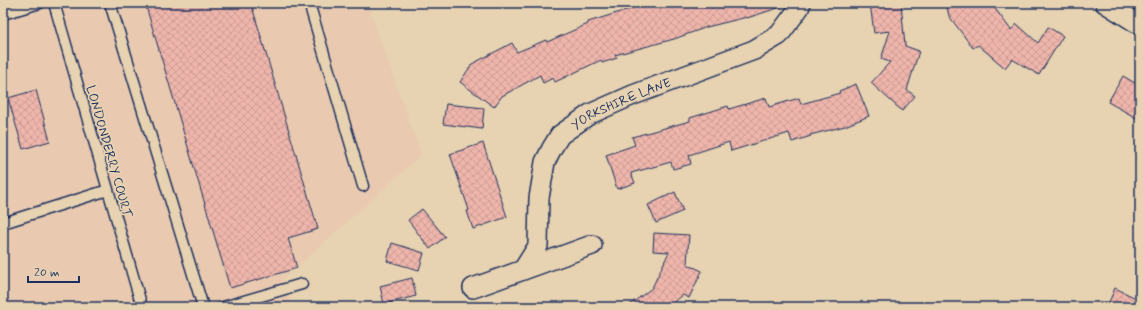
<svg xmlns="http://www.w3.org/2000/svg" width="1143" height="310" font-family="Mynerve,sans-serif">
<style>
.built{fill:#e9c9af}
.building{fill:url(#building-cross-hatch);stroke:#1b2f5e}
.lines{fill:none;stroke-linecap:round;stroke-linejoin:round}
.service-casing{stroke:#1b2f5e;stroke-width:13}
.minor-casing{stroke:#1b2f5e;stroke-width:22}
.service{stroke:#e7d2b1;stroke-width:10}
.minor{stroke:#e7d2b1;stroke-width:19}
.labels{text-anchor:middle;stroke-width:3.5;stroke-linejoin:round;paint-order:stroke}
.street-label{font-size:13px;fill:#1b2f5e;stroke:#e7d2b1}
</style>
<defs>
<pattern id="building-cross-hatch" width="8" height="8" patternUnits="userSpaceOnUse"><rect width="8" height="8" fill="#efb5ab"/><path d="M0 0l8 8M0 8l8-8" fill="none" stroke="#cc9c96"/></pattern>
</defs>
<rect width="100%" height="100%" fill="#e7d2b1"/>
<filter id="ink" filterUnits="userSpaceOnUse"><feTurbulence type="fractalNoise" baseFrequency=".025" numOctaves="2"/><feDisplacementMap in="SourceGraphic" scale="8" xChannelSelector="R" yChannelSelector="G"/><feConvolveMatrix kernelMatrix="1 2 1 2 8 2 1 2 1" color-interpolation-filters="sRGB"/></filter>
<g filter="url(#ink)">
<!-- built -->
<path class="built" d="M3,3H367L421,155L283,279L292,307H3Z"/>
<!-- building -->
<path class="building" d="M145,3H251L318,229L288,238L297,268L230,288Z
M649,3H783L784,6L747,18V17L707,27L674,39L615,55L617,58L602,63L601,60L555,82L553,78L543,83L540,75L502,96L494,107L460,82L472,64L512,43L517,52L546,40L547,42L588,24V22Z
M870,3H901L905,46L919,51L907,90L915,96L902,111L871,83L890,62L881,59L890,31L874,33Z
M946,3H991L1011,30L1017,24L1038,43L1048,27L1063,36L1039,75L1012,59L1005,68L978,45L973,48L949,16Z
M1123,76L1140,86V120L1108,102Z
M856,84L869,116L845,126L810,135L811,136L792,142L789,133L731,151L729,142L689,155L691,164L673,169L671,162L631,173L635,183L617,189L606,155L635,145L632,137L690,121V118L728,106L729,109L766,98L769,107L799,98L801,104L840,93L839,91Z
M36,90L50,141L23,149L8,98Z
M446,104L484,108L482,129L443,124Z
M483,143L507,217L473,229L467,211L469,210L450,154Z
M675,192L683,211L656,223L648,205Z
M422,209L445,237L430,249L408,220Z
M654,233L689,235L687,264L702,271L689,298L683,295L668,307H627L652,288L669,252L653,251Z
M392,243L424,253L419,270L387,261Z
M412,278L416,296L384,304L380,286Z
M1115,288L1140,300V307H1107Z"/>
<g class="lines">
<defs>
<path id="service" d="M54,3L142,307
M110,3L203,307
M309,3L363,186
M3,14L40,3
M3,223L108,190
M223,307L302,284"/>
<g id="minor">
<path d="M1105,3L1140,25"/>
<path d="M523,270L592,245"/>
<path id="s1" d="M473,288L523,270L538,246L539,198L545,162L552,148L560,135L590,114L633,95L754,50L779,35L799,8L801,3"/>
</g>
</defs>
<!-- service casing -->
<use href="#service" class="service-casing"/>
<!-- minor casing -->
<use href="#minor" class="minor-casing"/>
<!-- service -->
<use href="#service" class="service"/>
<!-- minor -->
<use href="#minor" class="minor"/>
</g>
</g>
<g class="labels">
<!-- street labels -->
<g class="street-label">
<text dy="5" stroke="none"><textPath href="#s1" startOffset="266">YORKSHIRE LANE</textPath></text>
<text transform="translate(110 151) rotate(74)" y="5">LONDONDERRY COURT</text>
</g>
</g>
<!-- margin -->
<rect width="1143" height="310" fill="none" stroke="#e7d2b1" stroke-width="16"/>
<rect x="8" y="8" width="1127" height="294" fill="none" stroke="#1b2f5e" stroke-width="1.5" filter="url(#ink)"/>
<!-- scale -->
<path d="M28 276v6h51v-6" fill="none" stroke="#1b2f5e" stroke-width="2"/>
<text x="34" y="276" font-size="12" fill="#1b2f5e" stroke="#e7d2b1" stroke-width="3" paint-order="stroke">20 m</text>
</svg>
